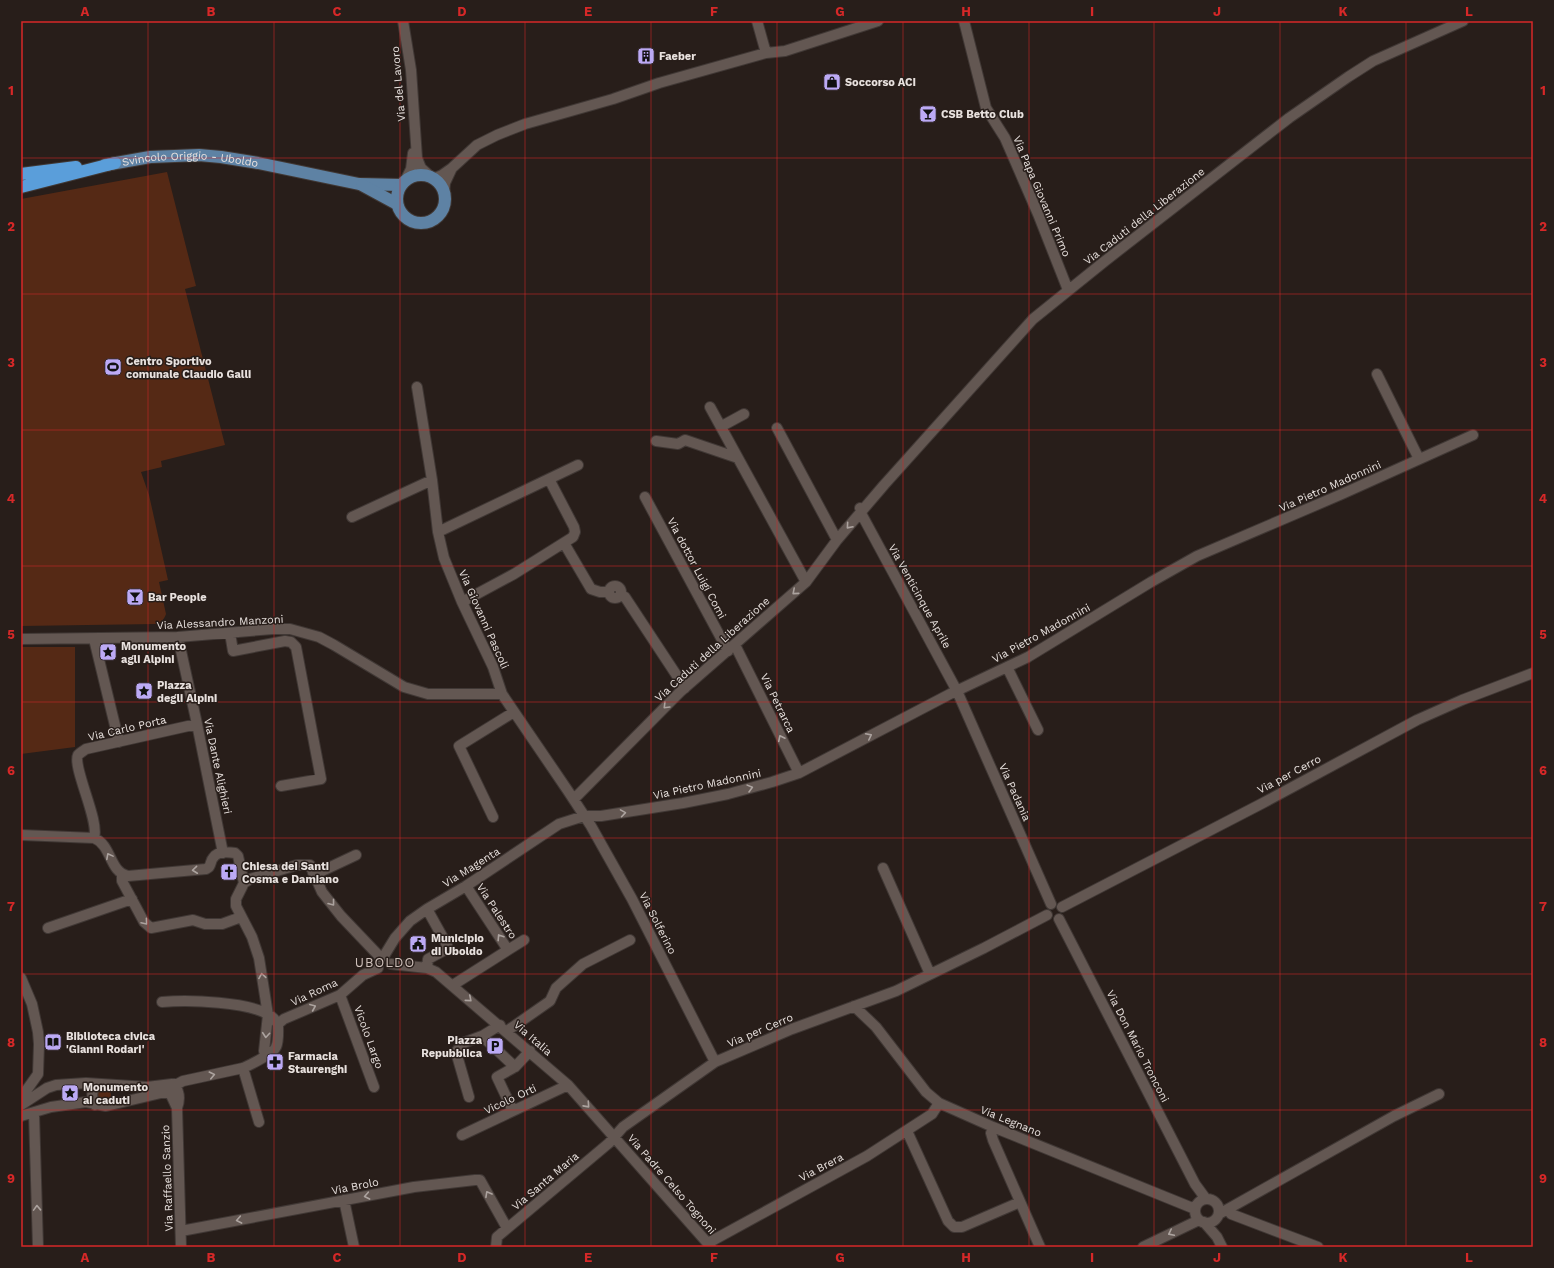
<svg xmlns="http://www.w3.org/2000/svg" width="1554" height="1268" font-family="'Work Sans',sans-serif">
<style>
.green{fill:#552915}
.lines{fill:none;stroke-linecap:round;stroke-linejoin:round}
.minor-casing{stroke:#403835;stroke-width:12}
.major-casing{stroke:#403835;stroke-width:14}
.highway-casing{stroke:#403835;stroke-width:14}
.minor{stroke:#635752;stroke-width:10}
.major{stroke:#5e82a4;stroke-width:12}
.highway{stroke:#5a9eda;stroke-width:12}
.oneway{stroke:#aca39f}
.grid{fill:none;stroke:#d62828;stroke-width:1;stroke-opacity:0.55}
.labels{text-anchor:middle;stroke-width:3;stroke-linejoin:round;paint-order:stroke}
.poi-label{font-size:11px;font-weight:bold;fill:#e8e1de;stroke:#281e1a;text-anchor:start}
.street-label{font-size:11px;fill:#e8e1de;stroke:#281e1a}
.quarter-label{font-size:13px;letter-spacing:1px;fill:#d0c2bc;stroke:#281e1a}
.neatline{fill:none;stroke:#d62828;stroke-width:1.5}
.grid-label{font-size:13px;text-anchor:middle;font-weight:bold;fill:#d62828}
</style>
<rect width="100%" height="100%" fill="#281e1a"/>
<!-- green -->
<path class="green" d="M167,172L196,286L185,289L225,445L161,461L162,467L141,472L149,495L168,580L159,582L166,614C164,620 161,622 156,624L21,626V199Z
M21,647H75V747L21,754Z
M97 1095a7 7 0 1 1 14 0a7 7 0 1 1-14 0Z"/>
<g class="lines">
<defs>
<path id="minor" d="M403,21L411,70L417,158L421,168L431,177
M757,21L766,53
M964,21L986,108L1005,138L1038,214L1068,290
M452,168L477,145L497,135L525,124L613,99L659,83L766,53L785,51L878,21
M433,179L442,175L452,168L445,183L444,194
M405,181L411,169L413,153
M1377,374L1419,459
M417,387L432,480L438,532L444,558L462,602L493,667L502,694L568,791L591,826L632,899L715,1062
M710,407L806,582
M722,426L744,414
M777,428L837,540
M656,441L678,444L685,440L738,458
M645,497L728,651
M860,508L862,515L957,691L1051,904
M352,517L432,480
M438,532L578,465
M564,543L591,589L600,592H609
M609 592a6 6 0 1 1 12 0a6 6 0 1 1-12 0Z
M620,595L625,597L685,688
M462,602L514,574L573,537L575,532L574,527L549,479
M230,633L233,651L285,641L291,642L296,647L321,779L281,786
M178,637L197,724L223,853
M21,639L178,637L273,629H290L319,637L334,645L404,687L428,694H502
M94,639L119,742
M735,645L799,773
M1007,667L1038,730
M574,799L680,692L806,582L837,540L884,485L1033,319L1105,261L1289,118L1348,77L1373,61L1463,21
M493,817L459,746L514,712
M21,835L94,838C112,845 109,872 128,876L206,869L209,867C211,864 211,860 213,858C217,851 229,852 235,853L238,856L244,883
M94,838C100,821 72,767 78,755C80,753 83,751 86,749L197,724
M883,868L930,974
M313,873L322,871L356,855
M122,875V881L144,922L151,928L193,920L205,924H222L241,917
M1062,907L1261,804L1417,720L1462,700L1533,673
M427,909L447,945L445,950L428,959L427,968
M1059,919L1195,1184L1206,1199
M48,928L132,899
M508,950L524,940
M384,956L395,938L410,921L427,909L466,886L559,824L584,816H601L683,803L728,794L772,782L799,773L950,694L1028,657L1151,582L1197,556L1342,494L1473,435
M391,964L427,968L436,972L568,1085L711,1247
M21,978L32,1004L38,1032L39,1044L38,1074L21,1098
M453,985L508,950L466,886
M340,995L374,1087
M854,1006L876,1027L926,1092L939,1103L993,1127L1195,1209
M278,1024L284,1019L340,995L363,975L378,968
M500,1025L482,1036L515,1067
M507,1031L550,1001L556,988L583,964L630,940
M266,1055L264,1051L268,1015L259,958L252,937L236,906V899L244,883L250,879L297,865H310L322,892L341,916L380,957
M243,1068L259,1122
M174,1084C180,1092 180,1100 177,1108L181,1247
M161,1093L183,1081L243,1068C250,1065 274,1053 276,1047C279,1041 278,1031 278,1024C276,1022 275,1019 272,1017C252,1001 187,1000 162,1002
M469,1097L456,1052L463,1043L482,1036
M21,1105L47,1088L56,1085L86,1083L147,1087L172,1084
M95,1105C91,1098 91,1088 98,1084
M513,1111L497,1077L515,1067L530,1051
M34,1113L38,1247
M21,1116L51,1107L86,1102L106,1106L161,1093H170L177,1108
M993,1127L991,1133L993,1140L1040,1247
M907,1131L948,1221L954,1227H962L1020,1202
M462,1135L568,1085
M1195 1211a12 12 0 1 1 24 0a12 12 0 1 1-24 0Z
M344,1200L354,1247
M1228,1209L1231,1214L1318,1247
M1219,1214L1394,1116L1439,1094
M1204,1222L1217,1237L1222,1247
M181,1231L414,1187L475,1180H480L507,1228
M708,1243L867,1156L932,1114L939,1103
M496,1247L497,1237L609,1143L623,1127L715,1062L792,1029L896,991L984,948L1047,915
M1143,1247L1199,1220"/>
<g id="major">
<path id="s1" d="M105,165L150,157L199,155L221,157L258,163L359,184L401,185"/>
<circle cx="421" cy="199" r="24"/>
<path d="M362,185L397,204"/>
</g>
<path id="highway" d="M21,174L76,167
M21,187L115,163"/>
</defs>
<!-- minor casing -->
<use href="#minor" class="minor-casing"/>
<!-- major casing -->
<use href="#major" class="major-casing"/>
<!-- highway casing -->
<use href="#highway" class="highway-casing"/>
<!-- minor -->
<use href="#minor" class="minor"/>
<!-- major -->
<use href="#major" class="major"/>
<!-- highway -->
<use href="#highway" class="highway"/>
</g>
<!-- one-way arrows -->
<defs><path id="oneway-chevron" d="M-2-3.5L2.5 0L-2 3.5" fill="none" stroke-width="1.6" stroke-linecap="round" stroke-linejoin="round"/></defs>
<g class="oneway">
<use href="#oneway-chevron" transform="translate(849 526) rotate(131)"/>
<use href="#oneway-chevron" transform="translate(795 592) rotate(139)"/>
<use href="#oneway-chevron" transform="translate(666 706) rotate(135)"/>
<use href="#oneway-chevron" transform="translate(869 736) rotate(-27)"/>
<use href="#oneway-chevron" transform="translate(781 738) rotate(-116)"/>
<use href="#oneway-chevron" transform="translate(750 788) rotate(-15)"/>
<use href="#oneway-chevron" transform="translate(623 813) rotate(-9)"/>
<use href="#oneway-chevron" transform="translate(109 856) rotate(-118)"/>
<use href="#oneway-chevron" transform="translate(195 870) rotate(174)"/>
<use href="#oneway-chevron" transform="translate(332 903) rotate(52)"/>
<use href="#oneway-chevron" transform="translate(145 922) rotate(50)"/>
<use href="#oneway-chevron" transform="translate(500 937) rotate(-123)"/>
<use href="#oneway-chevron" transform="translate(262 976) rotate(-99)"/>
<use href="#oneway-chevron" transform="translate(469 999) rotate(40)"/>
<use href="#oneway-chevron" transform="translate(313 1007) rotate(-23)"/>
<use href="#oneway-chevron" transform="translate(266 1035) rotate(95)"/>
<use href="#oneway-chevron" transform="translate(212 1075) rotate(-13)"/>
<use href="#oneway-chevron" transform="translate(587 1105) rotate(48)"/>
<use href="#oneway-chevron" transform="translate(488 1194) rotate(-119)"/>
<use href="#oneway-chevron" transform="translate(367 1196) rotate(169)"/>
<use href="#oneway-chevron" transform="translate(37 1208) rotate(-92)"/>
<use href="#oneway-chevron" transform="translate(239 1220) rotate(169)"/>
<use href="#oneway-chevron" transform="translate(1171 1233) rotate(154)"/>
</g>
<!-- grid -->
<path class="grid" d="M148,21V1247M274,21V1247M400,21V1247M525,21V1247M651,21V1247M777,21V1247M903,21V1247M1029,21V1247M1154,21V1247M1280,21V1247M1406,21V1247M21,158H1533M21,294H1533M21,430H1533M21,566H1533M21,702H1533M21,838H1533M21,974H1533M21,1110H1533"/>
<!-- icons -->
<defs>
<symbol id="building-square" viewBox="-11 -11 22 22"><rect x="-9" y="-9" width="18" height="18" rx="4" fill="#bcaaf5" stroke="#281e1a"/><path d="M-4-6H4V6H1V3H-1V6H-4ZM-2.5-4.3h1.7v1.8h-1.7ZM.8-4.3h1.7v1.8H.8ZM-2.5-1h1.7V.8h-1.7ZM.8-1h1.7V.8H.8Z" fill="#111"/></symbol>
<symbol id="shop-square" viewBox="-11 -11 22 22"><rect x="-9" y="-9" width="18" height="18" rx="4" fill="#bcaaf5" stroke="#281e1a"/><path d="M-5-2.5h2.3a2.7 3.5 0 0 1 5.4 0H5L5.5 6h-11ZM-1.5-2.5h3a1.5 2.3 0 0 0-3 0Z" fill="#111"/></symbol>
<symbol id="bar-square" viewBox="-11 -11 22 22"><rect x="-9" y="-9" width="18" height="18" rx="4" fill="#bcaaf5" stroke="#281e1a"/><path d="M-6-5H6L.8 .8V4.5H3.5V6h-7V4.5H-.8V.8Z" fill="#111"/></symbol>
<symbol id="stadium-square" viewBox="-11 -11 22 22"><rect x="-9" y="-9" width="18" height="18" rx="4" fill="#bcaaf5" stroke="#281e1a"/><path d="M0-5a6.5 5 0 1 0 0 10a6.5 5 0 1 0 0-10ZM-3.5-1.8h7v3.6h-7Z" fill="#111"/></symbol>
<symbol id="sight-square" viewBox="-11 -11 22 22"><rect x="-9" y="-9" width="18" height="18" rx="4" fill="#bcaaf5" stroke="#281e1a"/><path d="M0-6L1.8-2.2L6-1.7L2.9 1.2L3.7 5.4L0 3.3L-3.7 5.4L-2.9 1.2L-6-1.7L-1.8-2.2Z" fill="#111"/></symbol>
<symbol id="church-square" viewBox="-11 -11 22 22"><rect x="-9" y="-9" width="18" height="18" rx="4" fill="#bcaaf5" stroke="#281e1a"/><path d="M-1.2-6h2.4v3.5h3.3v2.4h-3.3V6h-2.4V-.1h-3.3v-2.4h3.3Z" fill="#111"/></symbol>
<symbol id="civic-square" viewBox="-11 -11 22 22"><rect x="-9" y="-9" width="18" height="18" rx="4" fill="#bcaaf5" stroke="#281e1a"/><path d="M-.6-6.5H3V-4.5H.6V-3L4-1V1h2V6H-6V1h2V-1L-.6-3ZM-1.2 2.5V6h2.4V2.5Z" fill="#111"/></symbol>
<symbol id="library-square" viewBox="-11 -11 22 22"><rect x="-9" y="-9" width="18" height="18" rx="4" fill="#bcaaf5" stroke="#281e1a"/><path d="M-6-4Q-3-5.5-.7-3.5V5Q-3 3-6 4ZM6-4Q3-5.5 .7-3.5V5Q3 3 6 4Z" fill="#111"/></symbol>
<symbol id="parking-square" viewBox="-11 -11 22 22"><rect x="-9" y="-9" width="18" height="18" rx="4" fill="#bcaaf5" stroke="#281e1a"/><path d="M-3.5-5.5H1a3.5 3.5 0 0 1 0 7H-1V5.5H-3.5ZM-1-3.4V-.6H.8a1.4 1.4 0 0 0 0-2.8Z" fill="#111"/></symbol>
<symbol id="pharmacy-square" viewBox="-11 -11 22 22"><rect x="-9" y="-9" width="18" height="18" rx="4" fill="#bcaaf5" stroke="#281e1a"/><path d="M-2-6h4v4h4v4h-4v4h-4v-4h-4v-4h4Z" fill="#111"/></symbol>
</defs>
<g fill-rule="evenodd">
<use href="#building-square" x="636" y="46" width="20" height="20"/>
<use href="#shop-square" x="822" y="72" width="20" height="20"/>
<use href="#bar-square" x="918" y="104" width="20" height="20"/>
<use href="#stadium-square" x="103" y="357" width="20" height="20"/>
<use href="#bar-square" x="125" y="587" width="20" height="20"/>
<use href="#sight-square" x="98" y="642" width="20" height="20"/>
<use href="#sight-square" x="134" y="681" width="20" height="20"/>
<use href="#church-square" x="219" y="862" width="20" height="20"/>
<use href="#civic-square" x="408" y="934" width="20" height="20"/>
<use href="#library-square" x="43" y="1032" width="20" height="20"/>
<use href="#parking-square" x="485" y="1036" width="20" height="20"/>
<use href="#pharmacy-square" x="265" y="1052" width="20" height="20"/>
<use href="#sight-square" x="60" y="1083" width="20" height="20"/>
</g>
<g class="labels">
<!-- poi labels -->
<g class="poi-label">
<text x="659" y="60">Faeber</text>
<text x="845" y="86">Soccorso ACI</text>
<text x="941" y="118">CSB Betto Club</text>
<text x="126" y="365">Centro Sportivo<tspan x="126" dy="13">comunale Claudio Galli</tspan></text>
<text x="148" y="601">Bar People</text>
<text x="121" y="650">Monumento<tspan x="121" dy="13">agli Alpini</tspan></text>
<text x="157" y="689">Piazza<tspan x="157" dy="13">degli Alpini</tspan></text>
<text x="242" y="870">Chiesa dei Santi<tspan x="242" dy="13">Cosma e Damiano</tspan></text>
<text x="431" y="942">Municipio<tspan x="431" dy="13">di Uboldo</tspan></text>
<text x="66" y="1040">Biblioteca civica<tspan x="66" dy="13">'Gianni Rodari'</tspan></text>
<text x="482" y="1044" text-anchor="end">Piazza<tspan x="482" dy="13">Repubblica</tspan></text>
<text x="288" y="1060">Farmacia<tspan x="288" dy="13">Staurenghi</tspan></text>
<text x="83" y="1091">Monumento<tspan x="83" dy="13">ai caduti</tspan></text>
</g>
<!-- street labels -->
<g class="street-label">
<text transform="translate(398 84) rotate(-95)" y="4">Via del Lavoro</text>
<text dy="4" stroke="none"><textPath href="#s1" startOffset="86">Svincolo Origgio - Uboldo</textPath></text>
<text transform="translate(1042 196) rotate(67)" y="4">Via Papa Giovanni Primo</text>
<text transform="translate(1144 216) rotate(-38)" y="4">Via Caduti della Liberazione</text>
<text transform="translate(1330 486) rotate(-24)" y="4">Via Pietro Madonnini</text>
<text transform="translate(697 568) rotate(62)" y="4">Via dottor Luigi Comi</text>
<text transform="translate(920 596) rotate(61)" y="4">Via Venticinque Aprile</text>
<text transform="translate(484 619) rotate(66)" y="4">Via Giovanni Pascoli</text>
<text transform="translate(220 622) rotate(-3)" y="4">Via Alessandro Manzoni</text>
<text transform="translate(1041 633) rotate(-29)" y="4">Via Pietro Madonnini</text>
<text transform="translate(712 649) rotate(-42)" y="4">Via Caduti della Liberazione</text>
<text transform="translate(778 703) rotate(64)" y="4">Via Petrarca</text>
<text transform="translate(127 728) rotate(-13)" y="4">Via Carlo Porta</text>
<text transform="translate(218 766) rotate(78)" y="4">Via Dante Alighieri</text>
<text transform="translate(1289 774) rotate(-28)" y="4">Via per Cerro</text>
<text transform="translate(707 784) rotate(-12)" y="4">Via Pietro Madonnini</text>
<text transform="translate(1015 792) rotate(66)" y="4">Via Padania</text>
<text transform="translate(471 867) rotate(-32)" y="4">Via Magenta</text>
<text transform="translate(497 911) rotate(57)" y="4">Via Palestro</text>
<text transform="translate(658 923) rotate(63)" y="4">Via Solferino</text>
<text transform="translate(314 992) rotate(-25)" y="4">Via Roma</text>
<text transform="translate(760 1030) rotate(-23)" y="4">Via per Cerro</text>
<text transform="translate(369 1037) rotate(70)" y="4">Vicolo Largo</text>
<text transform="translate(533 1038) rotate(41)" y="4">Via Italia</text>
<text transform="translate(1138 1046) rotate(63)" y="4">Via Don Mario Tronconi</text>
<text transform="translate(510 1099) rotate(-25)" y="4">Vicolo Orti</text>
<text transform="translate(1011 1121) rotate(22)" y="4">Via Legnano</text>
<text transform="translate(821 1167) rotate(-28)" y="4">Via Brera</text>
<text transform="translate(167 1178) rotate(-92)" y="4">Via Raffaello Sanzio</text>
<text transform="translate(545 1181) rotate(-40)" y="4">Via Santa Maria</text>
<text transform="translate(672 1184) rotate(49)" y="4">Via Padre Celso Tognoni</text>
<text transform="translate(355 1186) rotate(-11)" y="4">Via Brolo</text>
</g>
<!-- quarter labels -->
<g class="quarter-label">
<text x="385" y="967">UBOLDO</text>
</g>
</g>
<!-- border -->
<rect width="1554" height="1268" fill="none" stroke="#281e1a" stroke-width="44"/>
<rect x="22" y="22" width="1510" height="1224" class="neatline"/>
<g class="grid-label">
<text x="85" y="16">A</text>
<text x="211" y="16">B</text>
<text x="337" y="16">C</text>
<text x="462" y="16">D</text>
<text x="588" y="16">E</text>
<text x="714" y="16">F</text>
<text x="840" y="16">G</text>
<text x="966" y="16">H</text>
<text x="1092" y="16">I</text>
<text x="1217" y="16">J</text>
<text x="1343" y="16">K</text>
<text x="1469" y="16">L</text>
<text x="11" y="95">1</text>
<text x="1543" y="95">1</text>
<text x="11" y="231">2</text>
<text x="1543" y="231">2</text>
<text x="11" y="367">3</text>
<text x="1543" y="367">3</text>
<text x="11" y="503">4</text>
<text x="1543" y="503">4</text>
<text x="11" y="639">5</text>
<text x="1543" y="639">5</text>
<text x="11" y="775">6</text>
<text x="1543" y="775">6</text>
<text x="11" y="911">7</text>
<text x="1543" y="911">7</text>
<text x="11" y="1047">8</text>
<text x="1543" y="1047">8</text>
<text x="11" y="1183">9</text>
<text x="1543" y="1183">9</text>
<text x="85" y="1262">A</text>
<text x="211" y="1262">B</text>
<text x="337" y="1262">C</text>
<text x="462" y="1262">D</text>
<text x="588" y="1262">E</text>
<text x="714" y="1262">F</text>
<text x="840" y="1262">G</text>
<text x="966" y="1262">H</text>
<text x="1092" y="1262">I</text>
<text x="1217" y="1262">J</text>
<text x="1343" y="1262">K</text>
<text x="1469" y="1262">L</text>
</g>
</svg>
